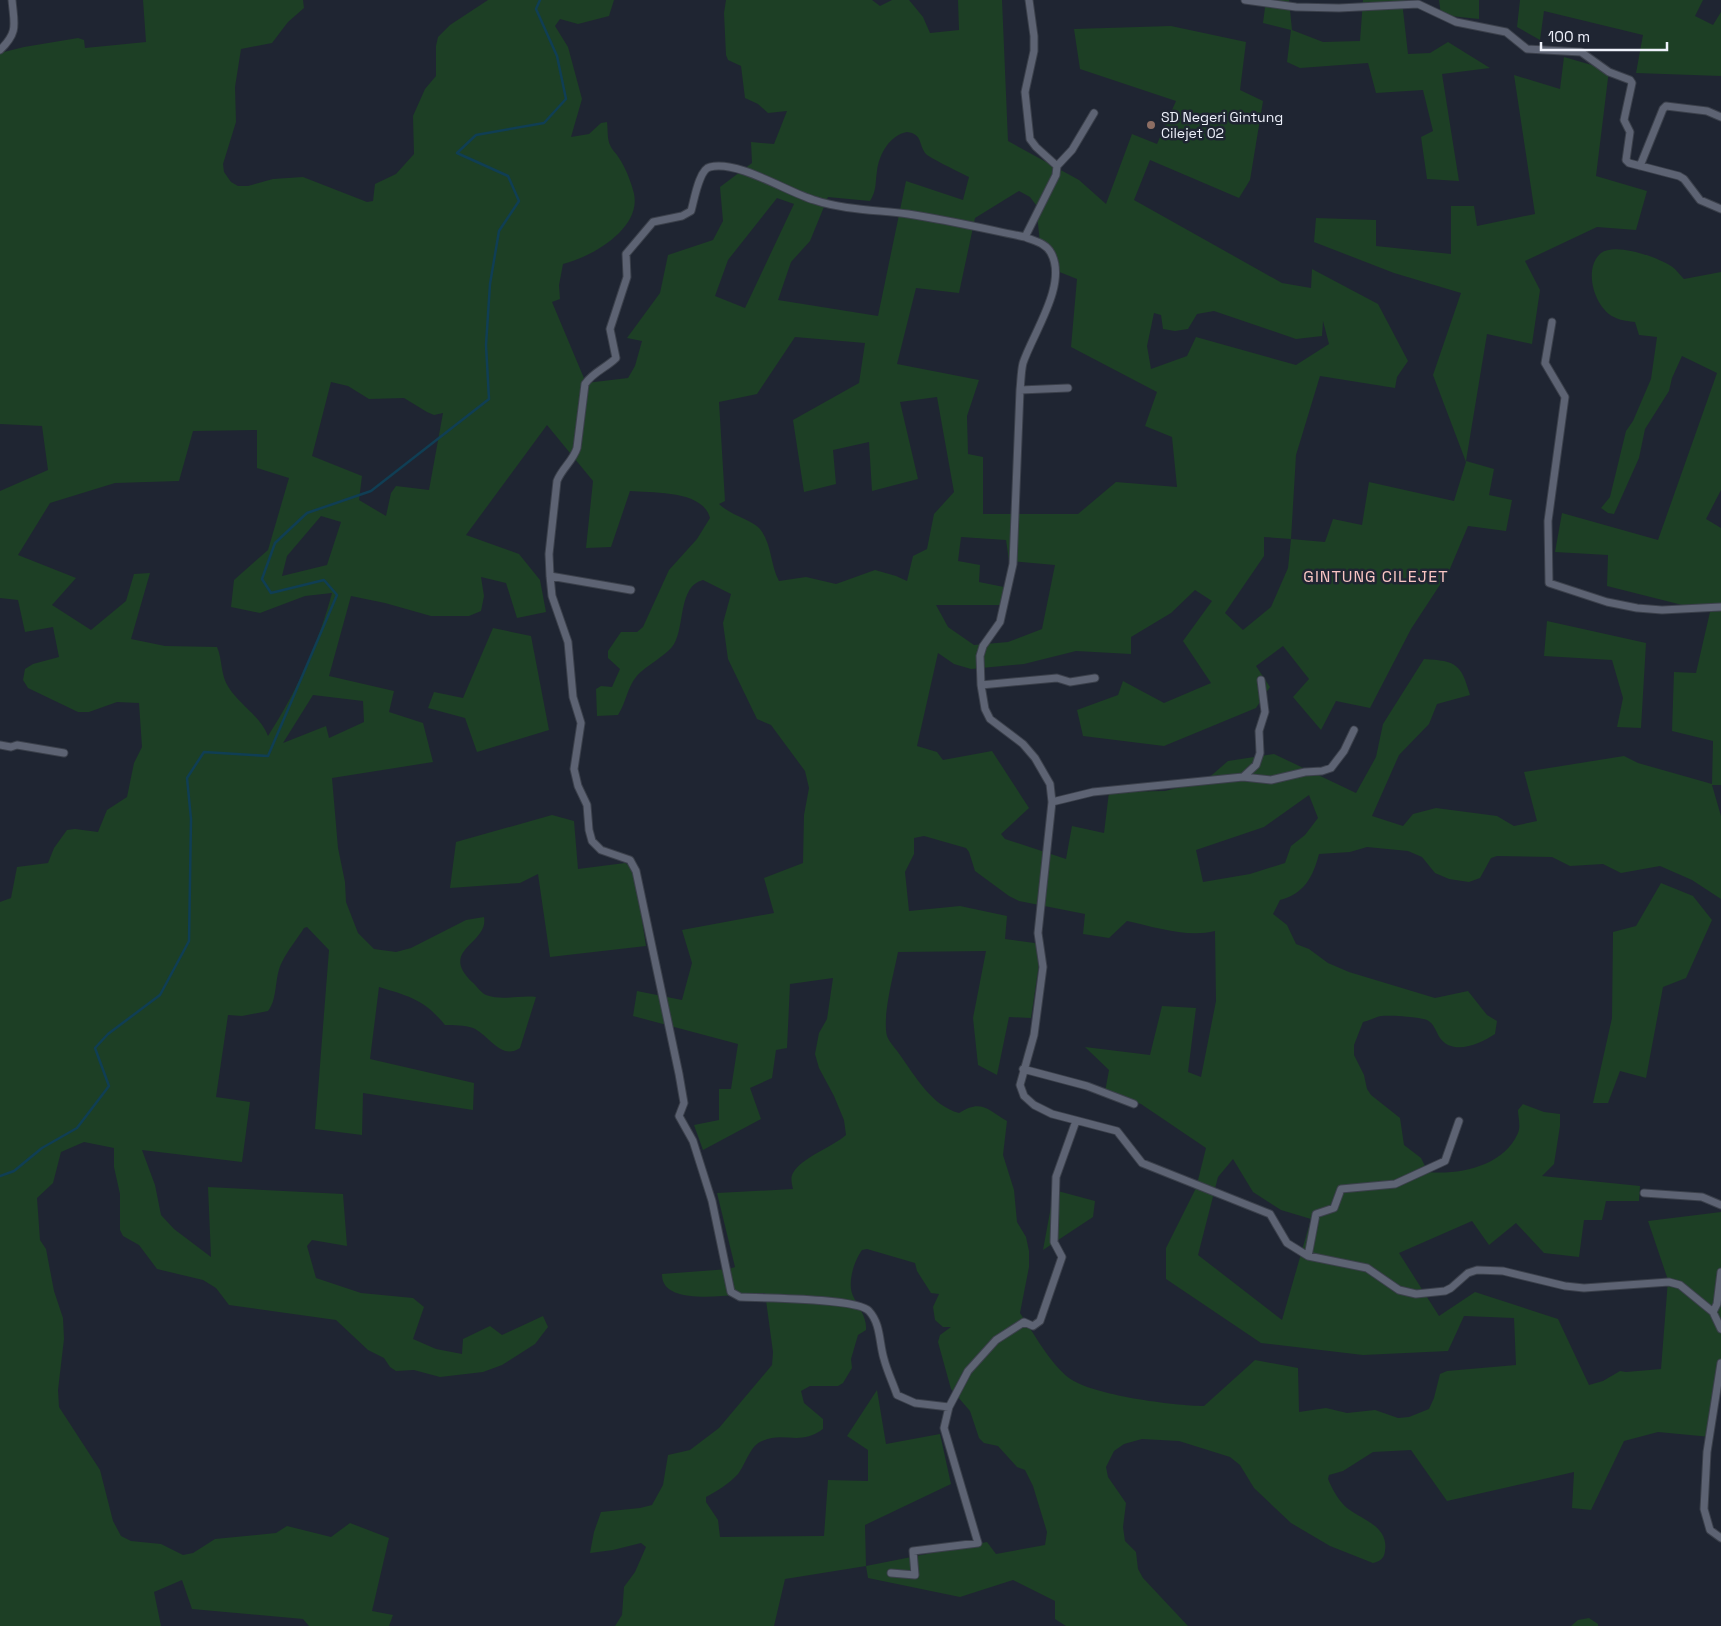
<svg xmlns="http://www.w3.org/2000/svg" width="1721" height="1626" font-family="'Space Grotesk',sans-serif">
<style>
.green{fill:#1d3f25;fill-rule:evenodd}
.lines{fill:none;stroke-linecap:round;stroke-linejoin:round}
.stream{stroke:#103e54;stroke-width:2.5}
.minor-casing{stroke:#3b404b;stroke-width:9}
.minor{stroke:#5d6373;stroke-width:7}
.education-dot{fill:#8d6e63;stroke:#1f2532;stroke-width:2}
.labels{text-anchor:middle;stroke-width:5;stroke-linejoin:round;paint-order:stroke}
.poi-label{font-size:14px;fill:#eef1fb;stroke:#1f2532;text-anchor:start}
.quarter-label{font-size:16px;letter-spacing:1px;fill:#f9c5c3;stroke:#1f2532}
</style>
<rect width="100%" height="100%" fill="#1f2532"/>
<!-- green -->
<path class="green" d="M143,0H303L304,8L288,22L272,43L241,49L235,87L236,122L223,164L224,172L231,182L238,186H248L273,179L303,177L367,202L373,201L375,184L396,174L414,154L413,116L425,89L436,76V46L438,37L450,25L488,0H614L609,16L578,24L560,19L555,26L568,47L582,99L571,137L589,134L601,123L607,122C608,129 607,139 610,145C612,150 616,153 619,158C625,167 630,179 633,190C645,227 592,257 563,264L559,285L560,299L552,302L586,383L628,378L635,366L642,341L627,338L660,293L668,255L713,240L723,221L720,187L752,163L751,142L774,144L787,111L768,113L758,104L745,98L741,66L728,60L726,55L724,13L726,0H872L880,6L892,0H909L923,17L930,33L959,30L958,0H1002L1008,141L1079,180L1106,204L1132,134L1157,144L1176,101L1080,69L1074,29L1171,26L1246,42L1240,90L1263,101L1250,180L1239,198L1150,160L1134,200L1282,283L1311,288L1312,269L1378,304L1408,361L1397,377L1395,388L1320,376L1296,455L1291,539L1325,542L1333,519L1362,525L1369,482L1454,501L1466,462L1433,375L1461,293L1394,273L1314,242L1316,218L1376,220V246L1451,254V206H1474L1477,226L1535,214L1514,75L1560,89L1564,57L1609,70L1596,176L1647,191L1636,230L1597,227L1525,261L1540,290L1532,344L1487,334L1466,461L1494,469L1489,495L1512,500L1506,531L1468,526L1449,571L1411,629L1370,708L1336,701L1321,730L1293,697L1309,679L1283,646L1256,666L1270,687L1256,708L1164,746L1083,736L1077,710L1118,695L1123,681L1164,703L1211,683L1183,641L1212,601L1195,590L1171,613L1131,637V654L1076,651L1024,664L971,669L954,664L938,653L917,746L937,752L943,760L992,751L1029,808L1001,834L1005,839L1066,859L1072,826L1104,833L1109,792L1165,791L1205,781L1228,761L1274,754L1356,793L1376,757L1383,724L1424,659C1457,661 1461,664 1470,695L1437,704L1429,724L1399,755L1372,816L1403,826L1413,814L1436,808L1497,816L1514,826L1537,821L1524,772L1624,756L1638,763L1712,784L1713,741L1672,731L1674,672L1696,673L1710,612L1607,586L1608,555L1555,552L1562,513L1658,540L1717,373L1682,356L1672,378L1669,391L1645,429L1639,458L1614,514L1608,513L1601,508L1610,497L1626,431L1633,421L1651,379L1657,337L1639,335L1635,322C1629,321 1622,321 1616,318C1595,310 1582,269 1601,253C1615,242 1657,257 1671,266C1676,269 1680,275 1684,279L1721,272V490L1706,519L1721,528V785H1712L1721,816V899L1692,880L1660,866L1621,873L1603,864L1570,866L1552,857L1497,856L1491,858L1480,878L1469,882L1449,879L1435,873L1422,857L1408,851L1367,847L1350,852L1319,854C1313,877 1304,894 1280,900L1273,914L1287,925L1296,944L1309,949L1328,963L1349,972L1435,998L1468,991L1487,1015L1497,1021L1495,1034C1480,1044 1453,1056 1440,1038C1436,1032 1434,1023 1427,1020C1420,1017 1389,1015 1381,1016C1375,1017 1369,1021 1363,1022L1354,1045V1055L1364,1075L1367,1089L1371,1095L1400,1118L1404,1145L1421,1158L1428,1172C1460,1175 1504,1166 1518,1133C1521,1126 1518,1117 1518,1110L1523,1104L1544,1112L1560,1114V1126L1554,1164L1542,1176L1640,1186L1639,1201H1606L1602,1220H1584L1579,1257L1544,1253L1516,1223L1489,1245L1472,1221L1399,1253L1439,1316L1475,1292L1558,1319L1589,1385L1603,1381L1620,1371L1626,1372L1661,1369L1668,1280L1648,1221L1721,1212V1373L1711,1437L1658,1432L1624,1441L1591,1510L1572,1508L1574,1472L1447,1501L1411,1450L1373,1452L1343,1471L1329,1475L1328,1479C1332,1489 1339,1501 1347,1508C1362,1520 1389,1526 1385,1551C1384,1559 1380,1561 1373,1563L1330,1546L1291,1523L1254,1488L1240,1465L1230,1457L1179,1441L1142,1439L1124,1444L1114,1451L1106,1467L1108,1477L1126,1503L1123,1527L1125,1541L1136,1552L1138,1569L1143,1578L1188,1626H1066L1055,1619V1601L1013,1580L960,1597L868,1578L866,1566L785,1579L774,1626H615L622,1615L624,1587L635,1572L646,1547L641,1543L613,1550L590,1553L594,1532L601,1512L640,1508L652,1505L663,1485L668,1455L690,1450L719,1428L772,1365L773,1352L765,1293C742,1292 661,1310 662,1274L729,1269L735,1267L717,1193L793,1189C792,1184 790,1178 793,1173C801,1158 834,1146 846,1135L844,1120L834,1096L819,1068L815,1054L819,1033L827,1019L833,978L790,984L787,1048L776,1050L772,1078L750,1088L761,1119L703,1150L694,1125L719,1120V1089H731L738,1044L633,1016L637,991L682,1000L692,963L682,930L774,913L764,878L803,863L804,815L809,788L805,771L771,725L757,719L728,659L723,623L731,594L703,580C678,586 685,626 674,644C668,655 646,665 636,677C627,688 626,703 618,715L597,716L596,689L601,686L612,687L620,669L608,658V651L621,632H637L643,627L669,570L697,539L710,518C703,490 653,493 630,491L611,547L586,548L593,481L547,425L466,535L519,554L540,580L546,612L517,618L506,583L481,577L484,596L481,611L469,616H431L385,603L351,596L329,676L394,691L389,712L423,723L433,762L332,778L338,848L345,882L346,902L358,933L374,949L396,952L411,948L466,920L484,917C489,944 438,949 472,982C476,985 481,993 486,995C502,1001 519,995 536,997L520,1048C501,1061 488,1034 473,1028C464,1025 454,1025 445,1025C425,1000 409,996 379,987L370,1059L474,1083L473,1110L363,1093L362,1135L315,1129L329,950L307,927L304,928C297,939 288,950 282,962C274,977 278,999 268,1011L242,1016L228,1015L216,1097L250,1102L242,1162L142,1150L155,1185L161,1215L174,1229L211,1257L208,1187L343,1194L347,1246L312,1240L307,1246L316,1278L361,1293L413,1298L424,1307L413,1339L436,1349L462,1354L463,1339L490,1326L502,1335L543,1316L548,1327L535,1344L502,1365L483,1372L440,1377L414,1370L396,1371L390,1367L384,1358L368,1350L336,1320L229,1305L216,1288L203,1280L157,1269L139,1245L123,1236L120,1230V1194L114,1167V1148L84,1142L61,1152L53,1183L37,1198L40,1240L46,1249L54,1291L63,1318L64,1339L58,1390L59,1407L100,1470L113,1521L121,1536L131,1541L161,1544L183,1555L193,1553L215,1539L276,1533L287,1526L331,1537L350,1523L389,1538L372,1611L393,1615L389,1626H309L303,1619L192,1609L182,1580L154,1592L161,1626H0V902L11,898L17,867L48,863L54,848L67,830L75,829L98,832L107,810L127,797L134,763L142,747L139,703L117,702L89,712H78L28,688L23,680L25,669L33,664L59,657L53,627L25,632L18,600L0,598V491L48,470L42,426L0,424V53L24,47L78,38L84,40L85,48L146,42ZM907,132C923,134 918,144 926,154C928,157 963,174 969,177L963,200L906,181L878,316L778,300L791,262L810,241L828,197L870,201C877,190 875,183 877,171C879,154 890,135 907,132ZM1019,191L1030,197L1036,205L1040,243L1057,271L1077,279L1071,347L1157,392L1145,426L1172,437L1177,487L1116,482L1078,514H983V457L968,454L967,416L979,380L897,364L916,288L959,293L975,218ZM777,198L794,204L745,308L715,296L728,260ZM1214,311L1296,339L1322,336L1323,321L1329,344L1296,365L1196,337L1187,356L1151,369L1147,346L1154,313L1161,315L1163,329L1175,331L1188,329L1197,314ZM795,337L865,343L859,383L793,420L804,492L836,484L833,450L869,442L872,491L918,479L900,402L937,397L954,492L934,514L927,549L913,556L907,581L896,576L875,570L836,584L806,577L779,581C770,564 772,544 760,529C754,521 730,515 719,504L725,501L719,402L757,394ZM331,382L348,386L369,399L404,398L427,412L434,415L443,413L429,490L396,486L391,493L386,516L359,500L362,476L312,456ZM257,430V468L289,478L268,550L234,580L231,607L260,613L305,596L332,593C319,642 296,693 268,736C261,717 240,705 229,688C220,675 223,661 217,647L165,646L131,639L150,573L134,574L126,601L91,630L52,605L76,578L18,555L50,503L115,483L179,481L193,431ZM321,516L341,522L327,565L282,576L287,556ZM961,537L1006,540L1009,561L1055,565L1042,629L1008,642L974,645L948,627L936,605H1001L1004,587L979,582L980,565L958,561ZM1264,537L1291,539L1288,568L1271,607L1243,630L1225,613L1264,556ZM313,695L363,701L364,722L329,738L326,726L283,743ZM1309,795L1318,818L1305,835L1291,846L1285,863L1250,874L1203,882L1196,850L1264,827ZM924,836L966,848L969,852L975,871L1009,896L1019,901L1085,914L1083,934L1109,938L1127,921C1154,927 1188,938 1215,931L1216,1001L1201,1077L1188,1072L1196,1008L1162,1006L1150,1055L1085,1047L1109,1070L1105,1092L1141,1104L1206,1148L1196,1188L1166,1248V1279L1261,1343L1363,1355L1448,1351L1464,1316L1514,1318L1516,1365L1447,1371L1440,1374L1434,1398L1429,1409L1409,1417L1398,1418L1375,1410L1347,1413L1326,1408L1299,1412L1298,1368L1255,1360L1204,1406C1175,1406 1091,1395 1069,1378C1049,1362 1035,1335 1020,1313L1029,1267V1251L1026,1237L1017,1222L1014,1190L1003,1155L1007,1121C987,1109 981,1099 959,1113C932,1106 915,1076 900,1055C896,1049 889,1042 887,1036C882,1016 894,973 898,952L986,951L973,1018L978,1065L997,1075L1009,1017L1031,1018L1042,944L1005,939L1007,916L960,906L909,911L905,872L914,854V838ZM1233,1159L1253,1192L1281,1210L1311,1219L1282,1320L1198,1255L1218,1177ZM867,1249L915,1263L917,1271L931,1293L939,1294L933,1307L935,1320L943,1327H951L940,1335L938,1342L951,1389L970,1411L979,1438L984,1443L998,1446L1017,1467L1025,1470L1033,1486L1047,1532L1045,1545L996,1554L987,1542L866,1566L865,1525L951,1484L940,1434L886,1444L877,1390L847,1436L868,1450V1481L828,1480L824,1536L720,1537L718,1520L706,1502V1497C717,1491 729,1484 738,1474C745,1465 750,1447 760,1442C783,1430 799,1447 823,1429V1419L804,1403L801,1391L810,1386H838L843,1383L852,1368L851,1359L858,1335L866,1330C867,1317 859,1308 853,1296C847,1283 854,1261 862,1250Z
M1266,0H1289L1292,30L1323,42L1360,41L1363,0H1405L1403,10L1408,54L1430,53L1448,42L1490,68L1442,74L1459,181L1427,179L1421,137L1433,131L1423,90L1376,93L1368,63L1300,68L1287,62L1291,30L1263,23Z
M1439,0H1479V19L1441,15Z
M1520,0H1703L1695,16L1713,25L1721,12V76L1636,73L1643,35L1544,11L1540,40L1517,27Z
M1547,621L1646,643L1641,728L1617,727L1623,698L1612,660L1544,656Z
M493,628L531,636L549,730L477,752L465,718L428,708L434,692L463,698Z
M552,815L574,821L578,869L625,863L634,869L646,946L550,957L538,874L520,883L450,888L456,842Z
M1661,883L1693,896L1712,920L1686,978L1663,987L1646,1078L1620,1071L1608,1103H1593L1612,1018L1613,932L1636,926Z
M1054,1190L1095,1201L1093,1217L1043,1250Z
M1589,1618L1598,1624V1626H1571L1578,1620Z"/>
<g class="lines">
<!-- stream -->
<path class="stream" d="M0,1176L14,1171L42,1148L77,1128L109,1086L95,1048L108,1034L160,995L189,941L191,819L187,778L204,752L268,756L337,595L324,580L271,593L262,579L275,543L307,513L371,491L489,399L486,345L490,284L499,231L519,201L508,176L457,153L476,135L544,123L566,99L557,56L536,9L540,0"/>
<defs>
<path id="minor" d="M1029,0L1034,36V51L1025,92L1030,139L1036,147L1057,166L1056,175L1025,237C1034,241 1046,243 1051,253C1068,284 1033,333 1023,363C1021,371 1021,381 1020,390L1013,564L1000,622L983,646L980,656L981,685L985,709L990,719L1023,744L1035,758L1050,784L1052,802L1038,933L1043,967L1034,1035L1020,1085L1024,1096L1034,1105L1052,1114L1117,1131L1142,1163L1270,1214L1287,1243L1308,1256L1367,1268L1399,1290L1416,1294L1445,1291L1451,1288L1468,1273L1477,1270L1503,1271L1565,1286L1584,1288L1669,1282L1680,1285L1713,1312
M1245,0L1296,7L1339,8L1418,4L1456,22L1506,32L1527,49L1581,52L1609,72L1630,80L1632,83L1624,120L1630,132L1626,160L1629,163L1679,176L1684,179L1700,200L1721,209
M0,50C19,32 14,24 12,0
M1057,166L1072,150L1094,113
M1640,166L1663,109L1666,106L1707,111L1721,117
M1552,322L1545,363L1565,397L1548,521L1549,583L1607,602L1637,608L1662,610L1721,607
M1020,390L1068,388
M550,576L631,590
M981,685L1057,678L1070,682L1095,678
M0,745L11,747L17,745L64,753
M1243,777L1256,765L1260,753L1259,731L1265,712L1261,680
M1052,802L1093,792L1243,777L1271,780L1305,772L1322,771L1331,768L1344,751L1354,730
M1023,1069L1087,1086L1134,1104
M1644,1193L1702,1197L1721,1205
M1308,1256L1316,1214L1334,1208L1341,1189L1395,1184L1445,1161L1459,1121
M1721,1272L1717,1304L1713,1312L1721,1329
M1721,1363L1707,1452L1704,1509L1710,1530L1721,1538
M949,1407L915,1403L897,1395C893,1383 887,1371 884,1359C879,1343 881,1324 869,1311C858,1298 761,1298 740,1297L731,1292L712,1201L693,1141L679,1116L684,1103L679,1074L636,871L630,860L601,850L592,841L589,830L587,805L578,786L574,769L581,723L573,697L568,642L552,596L550,576L549,554L557,481C562,468 573,461 577,448L585,384C593,372 606,368 616,358L610,329L627,277L626,254L653,222L682,216L691,211C694,201 699,169 710,167C738,160 787,192 814,200C844,210 878,210 908,214C948,220 986,229 1025,237
M891,1573L915,1575L913,1551L978,1543L944,1428L949,1407L968,1371L996,1340L1024,1322L1033,1326L1040,1321L1062,1257L1054,1242L1056,1177L1076,1121"/>
</defs>
<!-- minor casing -->
<use href="#minor" class="minor-casing"/>
<!-- minor -->
<use href="#minor" class="minor"/>
</g>
<!-- markers -->
<circle class="education-dot" cx="1151" cy="125" r="5"/>
<g class="labels">
<!-- poi labels -->
<g class="poi-label">
<text x="1161" y="122">SD Negeri Gintung<tspan x="1161" dy="16">Cilejet 02</tspan></text>
</g>
<!-- quarter labels -->
<g class="quarter-label">
<text x="1376" y="582">GINTUNG CILEJET</text>
</g>
</g>
<!-- scale -->
<path d="M1541 42v8h126v-8" fill="none" stroke="#eef1fb" stroke-width="2.5"/>
<text x="1548" y="42" font-size="15" fill="#eef1fb" stroke="#1f2532" stroke-width="4" paint-order="stroke">100 m</text>
</svg>
